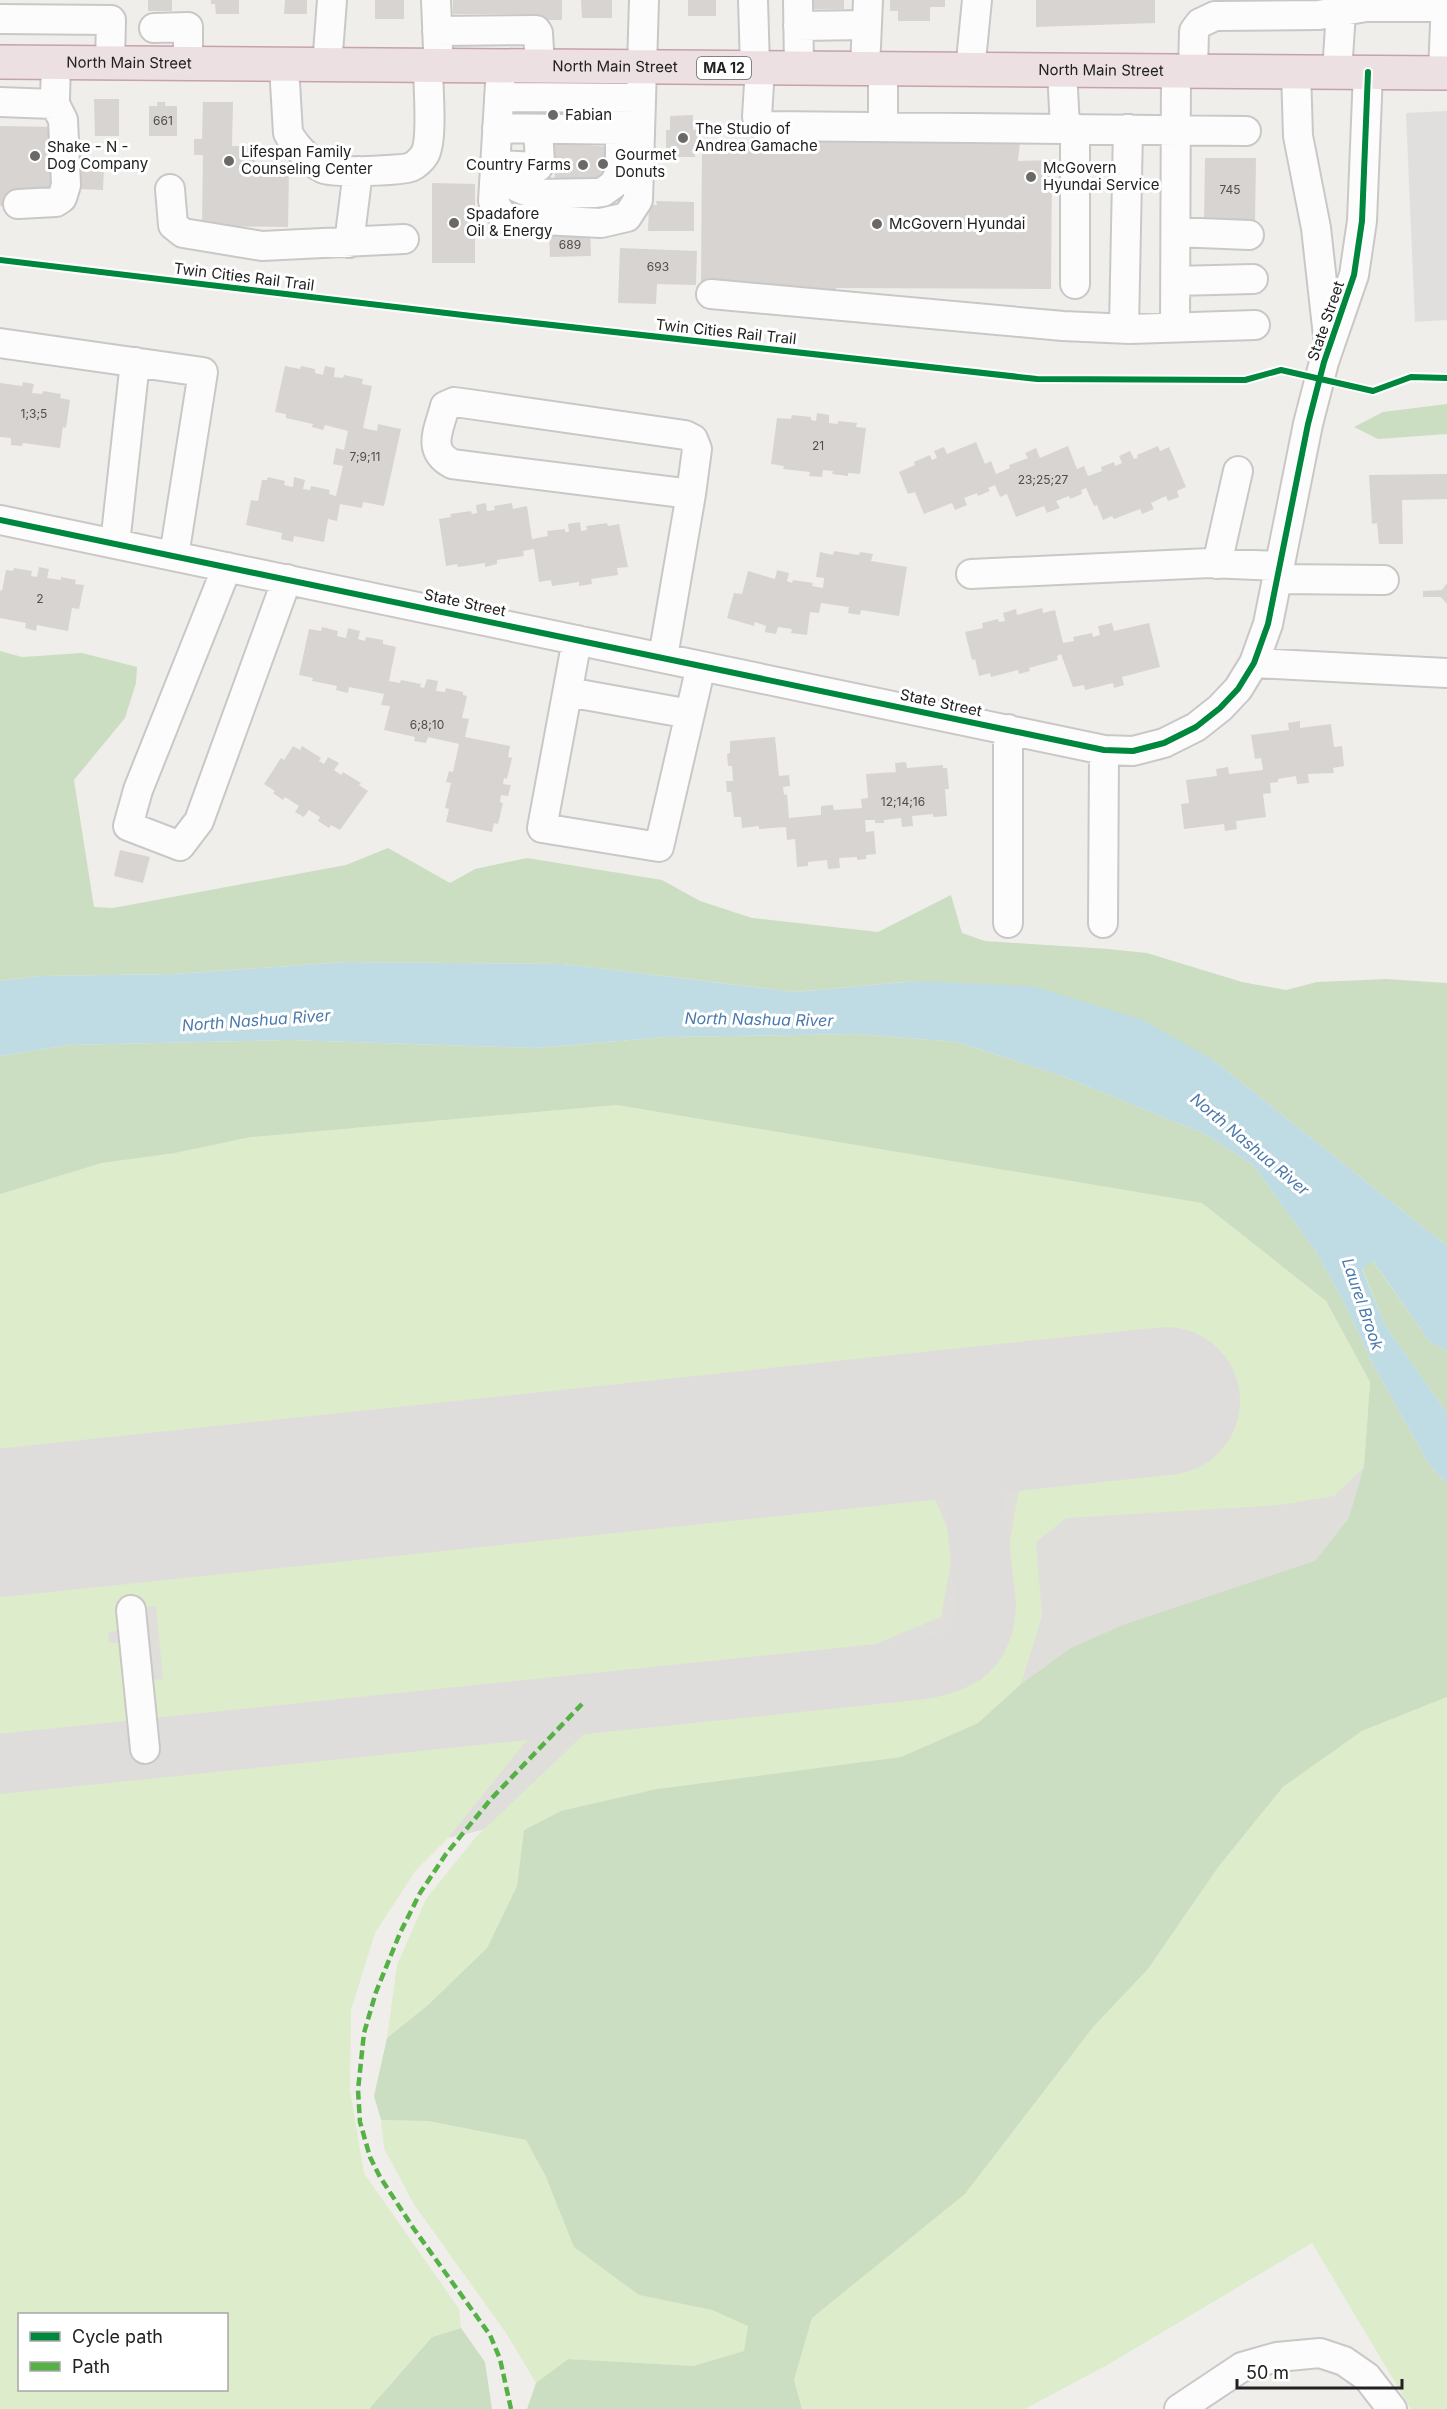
<svg xmlns="http://www.w3.org/2000/svg" width="1447" height="2409" font-family="Inter,sans-serif">
<style>
.airport{fill:#e0deda}
.grass{fill:#ddeccb;fill-rule:evenodd}
.forest{fill:#cbdec1}
.parking{fill:#e0dfde}
.water{fill:#bfdbe3}
.lines{fill:none;stroke-linecap:round;stroke-linejoin:round}
.taxiway{stroke:#dedddc;stroke-width:60}
.runway{stroke:#dedddc;stroke-width:148}
.building{fill:#d7d4d2}
.minor-casing{stroke:#c9c8c7;stroke-width:32}
.highway-casing{stroke:#c5a2ac;stroke-width:36}
.minor{stroke:#fdfcfc;stroke-width:28}
.highway{stroke:#ece0e2;stroke-width:33}
.quiet{stroke:#55b145;stroke-width:4.5;stroke-dasharray:9 4.5;stroke-linecap:butt}
.cycleway-casing{stroke:#fff;stroke-width:10}
.cycleway{stroke:#00873e;stroke-width:6}
.poi-dot{fill:#6a6968;stroke:#fff;stroke-width:2}
.labels{text-anchor:middle;stroke-width:6;stroke-linejoin:round;paint-order:stroke}
.number-label{font-size:12px;fill:#4f4e4e}
.shield{fill:#fff;stroke:#646464;stroke-width:1.5}
.shield-label{font-size:14px;font-weight:bold;fill:#222}
.street-label{font-size:15px;fill:#222;stroke:#fff}
.poi-label{font-size:15px;fill:#222;stroke:#fff;text-anchor:start}
.water-label{font-size:16px;font-style:italic;fill:#4a7aab;stroke:#fff}
</style>
<rect width="100%" height="100%" fill="#f0eeeb"/>
<!-- airport -->
<path class="airport" d="M747,1126L1446,1499L1311,1601L657,1789L0,1943V1130Z"/>
<!-- grass -->
<path class="grass" d="M617,1105L1202,1203L1326,1301L1370,1382L1364,1467L1334,1496L1280,1505L1066,1518L1036,1542L1042,1616L1021,1684L978,1723L901,1757L656,1789L561,1811L524,1830L517,1886L487,1948L428,2005L387,2038L397,1965L426,1899L475,1838L599,1720L944,1687L975,1672L991,1651L1003,1628L1010,1540L1023,1467L1177,1450L1163,1350L0,1471V1194L101,1163L175,1153L250,1137Z
M926,1477L954,1545L941,1617L868,1647L684,1675L151,1730L146,1680L163,1679L156,1606L125,1609V1629L108,1633L109,1643H127L136,1732L0,1746V1574Z
M1447,1697V2409H1411L1312,2243L1109,2364L1025,2409H802L794,2380L812,2318L965,2194L1094,2026L1148,1969L1219,1866L1283,1787L1362,1731Z
M535,1730L448,1838L416,1870L375,1933L351,2010L350,2090L364,2173L459,2309L461,2328L432,2337L369,2409H0V1785ZM20,2314H226V2390H20Z
M381,2120L428,2121L526,2140L546,2177L639,2295L712,2310L748,2325L744,2351L693,2366L568,2359L536,2383L506,2333L413,2203L384,2148Z"/>
<!-- forest -->
<path class="forest" d="M1447,404V434L1378,439L1354,427L1383,412Z
M0,651L22,657L82,653L137,667L136,683L125,718L74,780L94,907L113,908L346,865L388,848L450,883L475,869L527,858L662,880L700,901L752,918L878,932L951,895L962,933L985,941L1108,949L1147,953L1242,982L1286,990L1317,982L1386,979L1447,983V1246L1212,1059L916,981L795,992L563,964L347,962L174,974L43,976L0,981Z
M859,1034L957,1042L1060,1075L1207,1135L1254,1166L1316,1252L1345,1304L1374,1366L1430,1466L1447,1483V1697L1362,1731L1283,1787L1219,1866L1148,1969L1094,2026L965,2194L812,2318L794,2380L802,2409H527L536,2383L568,2359L693,2366L744,2351L748,2326L712,2310L639,2295L574,2247L546,2177L526,2140L428,2121L381,2120L374,2096L387,2038L428,2005L487,1948L517,1886L524,1830L561,1811L657,1789L901,1757L978,1723L1021,1684L1071,1648L1123,1625L1315,1561L1349,1518L1364,1467L1370,1382L1326,1301L1202,1203L617,1105L250,1137L174,1153L101,1163L0,1194V1056L69,1045L290,1040L536,1048L666,1037Z
M1372,1260L1429,1341L1447,1351V1413L1385,1325L1362,1268Z
M461,2328L485,2362L492,2409H369L432,2337Z"/>
<!-- parking -->
<path class="parking" d="M1447,111V320L1415,322L1406,113Z"/>
<!-- water -->
<path class="water" d="M347,962L563,964L795,992L916,981L1032,986L1141,1019L1212,1059L1447,1246V1351L1429,1341L1373,1261L1362,1269L1385,1325L1447,1413V1483L1430,1466L1374,1366L1345,1304L1316,1252L1254,1166L1207,1135L1060,1075L957,1042L859,1034L666,1037L536,1048L290,1040L69,1045L0,1056V981L43,976L174,974Z"/>
<g class="lines">
<!-- taxiway -->
<path class="taxiway" d="M0,1764L887,1673C936,1668 983,1667 986,1605L966,1422"/>
<!-- runway -->
<path class="runway" d="M0,1523L1166,1401"/>
</g>
<!-- building -->
<path class="building" d="M148,0H172V11H148Z
M211,0H239V14H216L215,4H211Z
M285,0H307V14H284Z
M375,0H404V19H375Z
M453,0H562V20H533V14H453Z
M581,0H612V18H582Z
M688,0H716V16H688Z
M805,0H844V9H805Z
M890,0H945V7H930V21H898V11H890Z
M1036,0H1155V23L1036,27Z
M94,99H119V136H95Z
M157,102H165V106H177V136H149V106H157Z
M203,102H233L232,146H255V168L289,169L288,227L202,226L203,155H194V139H202Z
M693,115V130H699V147H695V157H666V130H670V116Z
M0,126L58,127V190H9L8,206H0Z
M702,142H1020L1018,161L1052,160L1051,289L836,288L837,305L701,287Z
M554,143L611,147V182L555,186Z
M1205,158H1256L1255,223H1204Z
M81,166L104,167L103,190L80,189Z
M432,183L475,184V263H432Z
M656,201L694,202V231H648L649,205H657Z
M590,229L591,256L550,257L549,234Z
M620,248L697,251L696,285L657,284L656,304L618,303Z
M285,366L300,369L301,366L315,369V373L323,375L325,366L335,368L334,377L343,378L344,375L363,379L362,384L372,386L363,428L377,431L378,424L401,429L384,506L363,502L362,508L340,504L337,521L328,519L324,542L294,536L293,542L281,539L282,533L246,525L251,500L258,501L262,480H267L268,477L285,481L284,485L293,487L294,477L305,480L303,489L310,490L311,486L330,490L329,494L336,496L343,466L333,464L336,448L344,450L348,431L325,425L323,430L312,427L313,424L286,418V414L275,412Z
M23,382L34,384L32,393L42,394L43,391L61,394L60,398L70,400L66,428L63,427L60,448L23,443L22,446L11,445V438L0,437V383L22,386Z
M817,413L829,415V423L838,424V421L857,423L856,427L866,428L860,474L848,473V476L832,474L833,471L823,470L822,477L809,476L810,472L783,469L784,466L771,464L777,418L791,419L792,415L811,417V420L816,421Z
M976,442L985,464L991,461L996,474L1010,468L1009,465L1028,458L1025,453L1036,448L1040,458L1068,446L1077,469L1084,466L1088,476L1102,471L1101,467L1114,462L1115,466L1122,463L1119,456L1130,451L1134,459L1138,458L1137,455L1158,446L1160,451L1169,447L1186,487L1177,491L1179,497L1168,501L1166,496L1151,503L1154,509L1142,514L1140,509L1114,519L1112,516L1103,520L1097,505L1094,506L1086,488L1081,490L1082,494L1070,499L1069,496L1056,501L1060,508L1047,513L1044,506L1016,517L1007,494L1000,497L995,485L988,488L990,491L978,496L977,493L964,498L967,505L955,510L952,503L924,514L915,492L908,494L899,472L915,465L914,462L930,455L932,460L937,458L934,451L944,447L947,454Z
M1447,474V499L1402,500L1403,544H1379L1377,523L1372,524L1369,475Z
M486,503L487,511L495,510L494,506L512,503L513,509L527,506L532,539L548,536L547,531L565,529V532H569L568,524L580,522L581,531L587,530L586,526L607,523L608,526L619,524L628,567L617,568L618,575L591,579L592,584L579,586V582L552,586L551,580L539,582L534,549L523,551L524,556L497,560V564L485,567V563L458,567L457,564L446,566L439,519L451,517L450,514L471,511L472,514L477,513L476,505Z
M834,551L859,555L860,552L873,554L871,561L907,567L899,616L861,610L860,615L848,613L849,607L821,603L819,613L810,612L807,635L791,633L792,629L778,627L776,634L765,632L766,626L755,622L754,626L727,618L734,593L742,594L748,571L775,579L777,570L789,573L787,581L792,583L793,580L813,583L812,586L823,588L824,578L816,577L820,552L833,555Z
M39,567L49,569L47,578L61,580V577L76,580L75,584L84,585L79,609L72,608L68,631L37,625L36,631L25,628L26,623L0,618V590L2,591L6,570L13,571L14,568L32,571L31,576L37,577Z
M1447,583V604L1441,597H1423V591L1442,590Z
M1042,608L1043,613L1055,610L1063,643L1074,641L1073,637L1092,633L1093,637L1100,635L1098,626L1112,623L1114,631L1149,623L1160,667L1122,677L1124,685L1114,688L1113,683L1085,690L1084,685L1073,687L1061,654L1057,656L1058,660L1029,668L1030,671L1019,674L1018,670L991,677L990,673L979,676L975,659L972,660L965,632L983,628L982,623L998,619L999,622L1005,621L1003,613L1016,609L1017,615Z
M322,627L338,631L337,636L346,638L348,628L360,631L358,639L365,641L366,637L383,640V644L396,647L389,681L400,683L401,680L421,684L420,687L424,688L427,679L438,681L436,691L445,692L446,688L463,692V695L467,696L462,718L469,719L465,737L510,746L508,757L512,758L507,779L504,778L503,784L511,785L508,796L501,795L500,802L503,803L498,824L494,823L492,832L446,822L449,809L445,808L451,783L446,782L449,771L453,772L459,744L428,737L426,743L414,741L415,737L384,730L390,706L381,705L384,694L349,687L348,693L336,690L337,686L312,681L313,678L299,675L309,629L321,631Z
M1300,721V728L1331,724L1334,747L1342,746L1344,766L1333,768L1334,773L1308,774L1309,783L1297,784L1296,776L1278,779V782L1270,783L1271,793L1263,794L1266,817L1236,821L1237,829L1225,831L1224,824L1184,829L1181,804L1189,803L1186,780L1217,776L1216,769L1228,767L1229,774L1263,770L1261,758L1255,759L1251,735L1289,730L1288,723Z
M775,737L779,776L789,775L790,786L783,787L784,795L787,794L789,818L821,815V806L833,805L834,810L862,808L861,799L868,798L866,774L896,772L895,763L906,762L907,768L943,765V768H947L949,789H945L947,816L933,817V814L912,816L913,826L902,827L901,818L884,820V823H875V820H865L866,832L874,831L876,854L866,855V859L857,860V857L839,858L840,868L828,869L827,860L808,862V866L797,867L795,839L787,840L786,827L759,829V826L742,828L741,817H734L731,792H727L726,781H733L732,766H728L727,754L730,753V741Z
M293,746L300,750L302,746L321,758L319,761L324,764L328,757L339,763L334,770L341,775L343,772L361,783L359,785L368,791L340,830L331,825L329,828L318,821L320,817L309,810L304,817L295,812L299,806L285,797L283,800L273,793L275,791L264,784L281,758L284,760Z
M120,850L150,857L143,883L114,876Z"/>
<g class="lines">
<defs>
<path id="minor" d="M436,0L438,49
M753,0L755,67
M798,0L799,67
M0,19L111,20L110,64
M798,26L867,25
M154,28L188,27V65
M437,31L536,30L538,33L540,67
M284,66L288,133C295,146 310,162 324,169C333,173 402,171 411,167C416,165 422,159 425,154C433,139 428,86 428,67
M327,66L332,0
M501,67L493,201L504,218L601,223L627,217L638,200L644,0
M760,67L757,117L762,125L768,126L1246,131
M865,69L868,0
M883,69V127
M1062,70L1065,128
M970,71L977,0
M1193,71L1194,31L1200,23L1215,16L1319,15L1366,7H1446
M1296,71L1298,136L1316,228L1328,336
M1337,72L1341,12
M1443,73L1446,0
M499,97L638,98
M0,102L53,104L55,99L56,63
M497,128L638,130
M495,165C505,183 518,190 537,194L596,193L603,192L614,184L620,172V98
M495,165L538,167L540,162L538,129
M170,189L173,225L183,233L262,246L404,239
M18,204L56,202L62,198L66,185L63,120L54,102
M1176,232L1249,235
M349,243L358,171
M1176,281L1253,279
M1075,284V128
M711,294L1063,326L1130,329L1255,325
M1175,326L1176,71
M1124,328L1128,129
M0,343L203,372L174,556
M0,520L1104,750L1133,751L1164,743L1196,727L1220,708L1238,689L1254,663L1268,624L1308,424L1324,362L1354,275L1362,221L1368,72
M115,544L135,362
M1217,564L1238,471
M227,567L138,790L128,826L180,846L199,821L287,579
M971,574L1210,563L1279,566
M1277,579L1384,580
M577,640L542,828L659,847L701,666
M663,657L691,494L452,464C426,450 439,430 445,406L454,402L469,404L685,435L693,439L697,449L691,494
M1254,663L1447,673
M568,692L690,714
M1008,923V729
M1103,923L1104,750
M131,1610L145,1749
M1179,2409L1242,2367L1277,2357L1320,2353L1344,2361L1367,2377L1392,2409"/>
<g id="highway">
<path id="s1" d="M0,62L1447,73"/>
</g>
</defs>
<!-- minor casing -->
<use href="#minor" class="minor-casing"/>
<!-- highway casing -->
<use href="#highway" class="highway-casing"/>
<!-- minor -->
<use href="#minor" class="minor"/>
<!-- highway -->
<use href="#highway" class="highway"/>
<!-- quiet -->
<path class="quiet" d="M511,2409L500,2359L490,2335L414,2229L380,2177L370,2157L360,2122L358,2090L364,2033L376,1992L400,1933L420,1893L446,1854L491,1799L582,1704"/>
<defs>
<path id="cycleway" d="M0,260L480,317L1037,379L1245,380L1281,370L1373,391L1411,377L1447,378
M0,520L1104,750L1133,751L1164,743L1196,727L1220,708L1238,689L1254,663L1268,624L1308,424L1324,362L1354,275L1362,221L1368,72"/>
</defs>
<!-- cycleway casing -->
<use href="#cycleway" class="cycleway-casing"/>
<!-- cycleway -->
<use href="#cycleway" class="cycleway"/>
</g>
<!-- markers -->
<g class="poi-dot">
<circle cx="553" cy="115" r="6"/>
<circle cx="683" cy="138" r="6"/>
<circle cx="35" cy="156" r="6"/>
<circle cx="229" cy="161" r="6"/>
<circle cx="603" cy="164" r="6"/>
<circle cx="583" cy="165" r="6"/>
<circle cx="1031" cy="177" r="6"/>
<circle cx="454" cy="223" r="6"/>
<circle cx="877" cy="224" r="6"/>
</g>
<g class="labels">
<!-- number labels -->
<g class="number-label">
<text x="163" y="125">661</text>
<text x="1230" y="194">745</text>
<text x="570" y="249">689</text>
<text x="658" y="271">693</text>
<text x="34" y="418">1;3;5</text>
<text x="818" y="450">21</text>
<text x="365" y="461">7;9;11</text>
<text x="1043" y="484">23;25;27</text>
<text x="40" y="603">2</text>
<text x="427" y="729">6;8;10</text>
<text x="903" y="806">12;14;16</text>
</g>
<!-- shield labels -->
<rect class="shield" x="697" y="57" width="54" height="22" rx="4.5"/>
<g class="shield-label">
<text x="724" y="73">MA 12</text>
</g>
<!-- street labels -->
<g class="street-label">
<text dy="5" stroke="none"><textPath href="#s1" startOffset="129">North Main Street</textPath></text>
<text dy="5" stroke="none"><textPath href="#s1" startOffset="615">North Main Street</textPath></text>
<text dy="5" stroke="none"><textPath href="#s1" startOffset="1101">North Main Street</textPath></text>
<text transform="translate(244 277) rotate(7)" y="5">Twin Cities Rail Trail</text>
<text transform="translate(1326 321) rotate(-71)" y="5">State Street</text>
<text transform="translate(726 332) rotate(6)" y="5">Twin Cities Rail Trail</text>
<text transform="translate(465 603) rotate(12)" y="5">State Street</text>
<text transform="translate(941 703) rotate(12)" y="5">State Street</text>
</g>
<!-- poi labels -->
<g class="poi-label">
<text x="565" y="120">Fabian</text>
<text x="695" y="134">The Studio of<tspan x="695" dy="17">Andrea Gamache</tspan></text>
<text x="47" y="152">Shake - N -<tspan x="47" dy="17">Dog Company</tspan></text>
<text x="241" y="157">Lifespan Family<tspan x="241" dy="17">Counseling Center</tspan></text>
<text x="615" y="160">Gourmet<tspan x="615" dy="17">Donuts</tspan></text>
<text x="571" y="170" text-anchor="end">Country Farms</text>
<text x="1043" y="173">McGovern<tspan x="1043" dy="17">Hyundai Service</tspan></text>
<text x="466" y="219">Spadafore<tspan x="466" dy="17">Oil &amp; Energy</tspan></text>
<text x="889" y="229">McGovern Hyundai</text>
</g>
<!-- water labels -->
<g class="water-label">
<text transform="translate(759 1019) rotate(1)" y="6">North Nashua River</text>
<text transform="translate(256 1020) rotate(-4)" y="6">North Nashua River</text>
<text transform="translate(1250 1144) rotate(40)" y="6">North Nashua River</text>
<text transform="translate(1363 1304) rotate(71)" y="6">Laurel Brook</text>
</g>
</g>
<!-- legend -->
<rect x="18" y="2313" width="210" height="78" fill="#ffffff" stroke="#a7a7a7" stroke-width="1.5"/>
<rect x="30" y="2332" width="30" height="9" fill="#00873e" stroke="#a7a7a7" stroke-width="1.5"/>
<text x="72" y="2343" font-size="18" fill="#222222">Cycle path</text>
<rect x="30" y="2362" width="30" height="9" fill="#55b145" stroke="#a7a7a7" stroke-width="1.5"/>
<text x="72" y="2373" font-size="18" fill="#222222">Path</text>
<!-- scale -->
<path d="M1237 2379v9h165v-9" fill="none" stroke="#222222" stroke-width="3"/>
<text x="1246" y="2379" font-size="18" fill="#222222" stroke="#ffffff" stroke-width="4.5" paint-order="stroke">50 m</text>
</svg>
